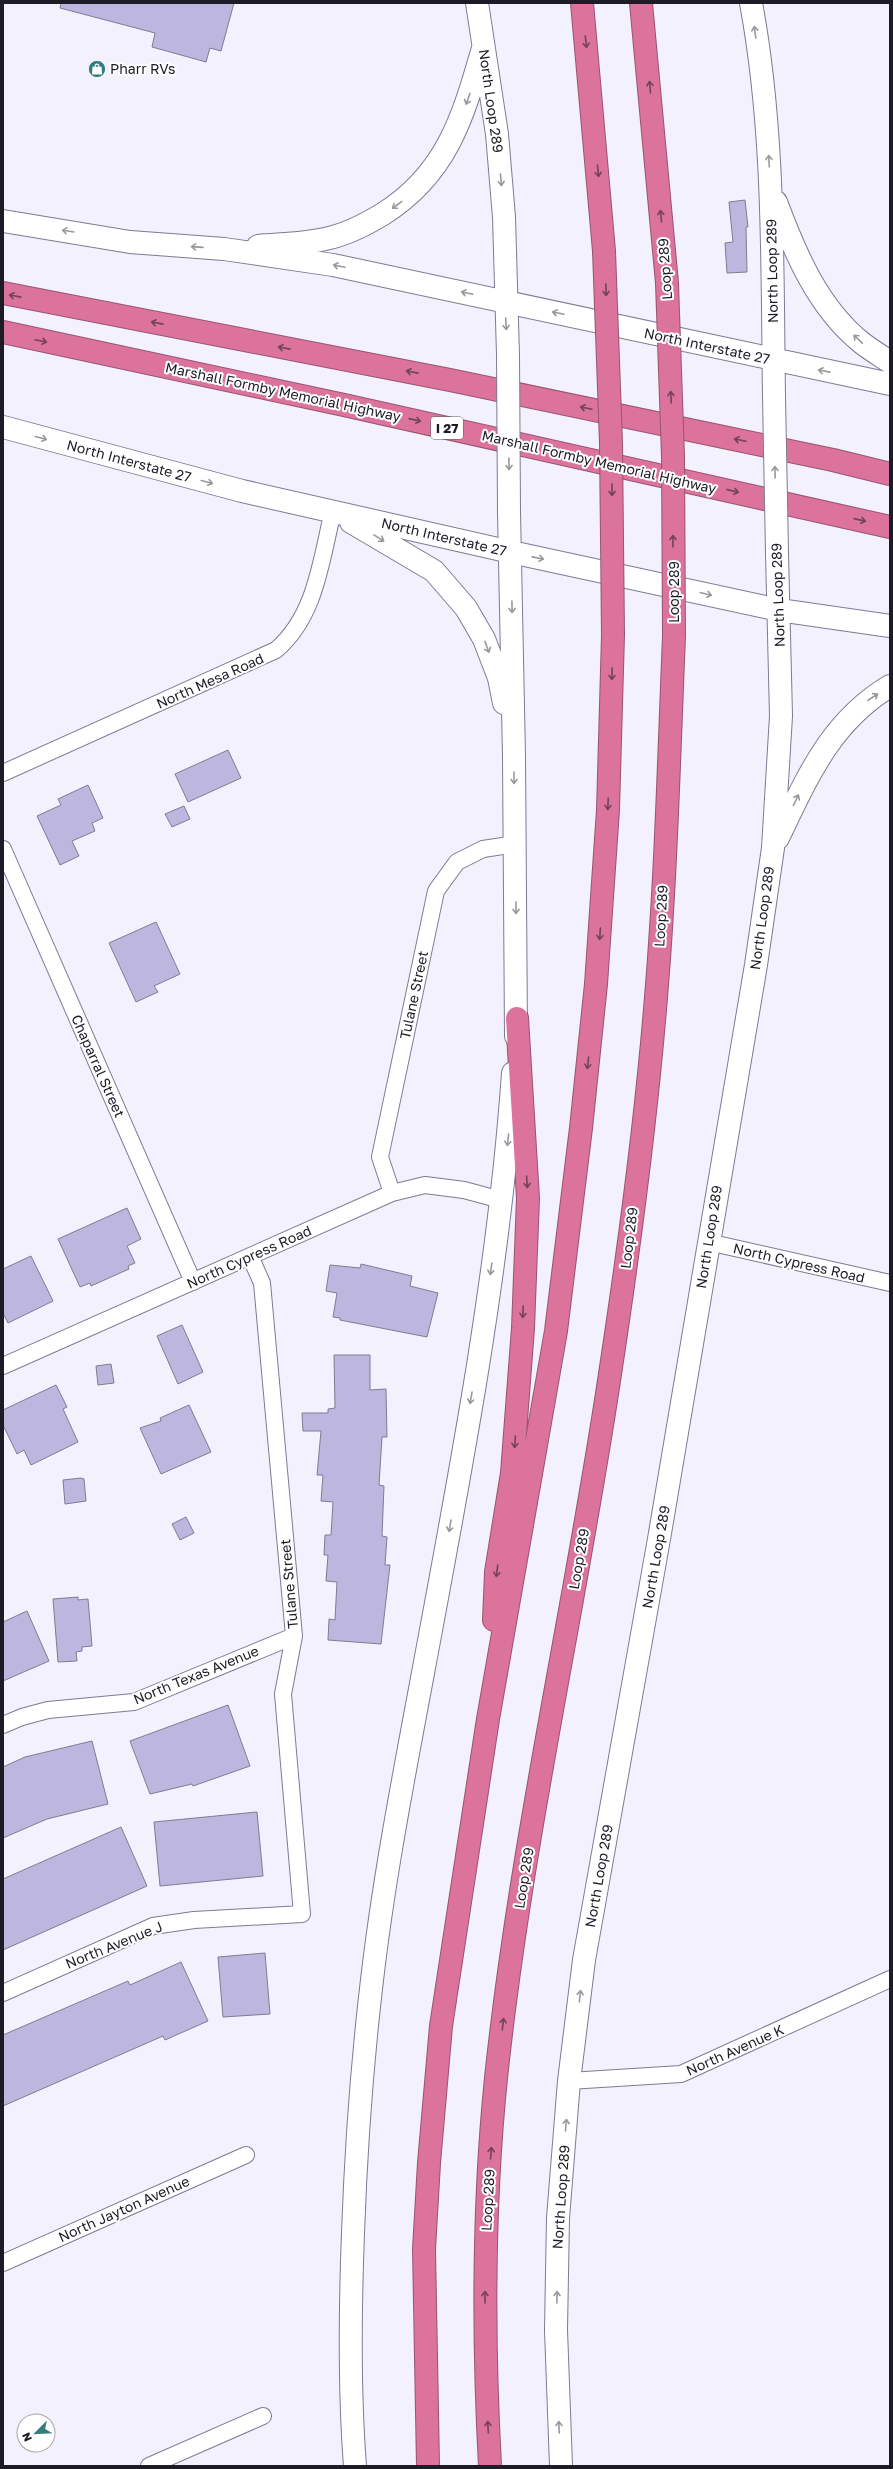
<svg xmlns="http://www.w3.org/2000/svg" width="893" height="2469" font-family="'Golos Text',sans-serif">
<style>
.building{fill:#bdb6de;stroke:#807b95}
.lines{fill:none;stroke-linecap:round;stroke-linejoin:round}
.minor-casing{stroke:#7e7a93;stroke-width:18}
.secondary-casing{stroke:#7e7a93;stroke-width:24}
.motorway-casing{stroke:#985472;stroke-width:24}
.minor{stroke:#fff;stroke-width:16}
.secondary{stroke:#fff;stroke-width:22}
.motorway{stroke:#db739c;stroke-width:22}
.secondary-bridge-casing{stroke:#7e7a93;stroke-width:24;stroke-linecap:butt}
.motorway-bridge-casing{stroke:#985472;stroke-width:24;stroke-linecap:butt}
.secondary-bridge{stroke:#fff;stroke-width:22}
.motorway-bridge{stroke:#db739c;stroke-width:22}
.oneway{stroke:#99989d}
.oneway2{stroke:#72435b}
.labels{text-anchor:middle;stroke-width:4;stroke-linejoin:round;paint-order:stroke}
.shield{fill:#fff;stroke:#615f66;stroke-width:1}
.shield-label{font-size:13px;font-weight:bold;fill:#1d1b25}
.poi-label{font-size:14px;fill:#1d1b25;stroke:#fff;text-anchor:start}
.street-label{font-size:14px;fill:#1d1b25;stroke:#fff}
</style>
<rect width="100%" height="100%" fill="#f3f1fd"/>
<!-- building -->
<path class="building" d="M61,3H234L221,51L210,48L206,62L152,47L155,33L60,8Z
M745,200L748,227H746L747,272L727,273L725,243L733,242L729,202Z
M228,750L241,778L188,802L175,774Z
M88,785L103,818L92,823L95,831L72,841L79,856L60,865L37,816L61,805L58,799Z
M184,806L190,819L172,827L165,814Z
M156,922L180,974L154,986L158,992L136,1002L109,943Z
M127,1208L141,1239L127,1246L135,1263L128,1266L129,1269L91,1286L90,1283L80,1287L58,1239Z
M31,1256L53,1301L8,1323L3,1313V1269Z
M361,1264L412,1276L410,1286L438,1293L427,1337L340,1320V1318L333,1317L337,1293L326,1291L330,1265L360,1268Z
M182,1325L203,1372L178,1384L157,1336Z
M334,1355H370V1390L386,1389L387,1437H382L379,1485L384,1486L382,1536L387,1537L385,1565H390L381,1644L328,1640L329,1619L335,1620L337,1582L326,1581L328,1555H324L325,1535H331L333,1502L321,1501L323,1475H317L321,1431H303L302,1413H328V1409L335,1408Z
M111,1364L114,1383L98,1385L96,1366Z
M56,1385L67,1407L63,1409L78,1442L31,1465L24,1450L17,1454L3,1425V1410Z
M189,1405L211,1452L161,1474L140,1428L161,1421L160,1418Z
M81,1478L84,1479L86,1501L65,1504L63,1480Z
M186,1517L194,1533L180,1540L172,1524Z
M78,1597V1600L88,1599L92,1646L82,1647V1651L76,1652L77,1661L58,1662L53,1599Z
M27,1611L49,1661L3,1681V1622Z
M228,1705L250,1766L193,1786L192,1784L150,1794L130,1741Z
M92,1741L108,1804L47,1819L3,1838V1767L25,1757Z
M257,1812L263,1876L160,1886L154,1822Z
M121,1827L147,1886L3,1950V1879Z
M265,1953L270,2014L223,2017L218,1957Z
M181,1962L208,2021L165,2040L163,2036L3,2106V2035L128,1981L130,1985Z"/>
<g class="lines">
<defs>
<path id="minor" d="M3,773L276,650C316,616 321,560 333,511
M3,849L193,1282
M392,1193L380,1157L436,891L457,862L483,849L515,844
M708,1242L890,1283
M3,1366L392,1193L425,1185L464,1190L501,1200
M3,1725L22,1717L48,1710L134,1702L294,1636
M3,1993L153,1926L194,1920L302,1914L283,1694L294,1636L262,1283L250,1256
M569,2081L681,2074L890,1979
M3,2263L246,2155
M149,2466L263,2416"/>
<path id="secondary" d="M477,3L497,134L504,217L508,355
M751,3C775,132 772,265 774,396
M776,202C795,253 818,308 862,343C871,350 881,356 890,362
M3,221L130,242L224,249L333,265L890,384
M258,246C280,244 303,244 325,239C345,235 365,225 383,214C447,174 463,117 483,48
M3,427L242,491L511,552L779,610L890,626
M509,512L514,756L516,1036
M351,522L434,571L466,608L484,639L499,678L504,703
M778,838C807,778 830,722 890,686
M355,2466C349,2389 350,2311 353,2233C356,2148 362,2064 372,1980C384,1877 404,1775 423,1673C460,1474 499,1274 513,1073
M561,2466L556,2330L558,2218L569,2081L584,1960L659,1539L756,965L773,848L781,716L777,553"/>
<path id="motorway" d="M582,3L604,251
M641,3L667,283
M3,293L450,380L833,460L890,474
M3,332L344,405L890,527
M494,1620L496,1572L512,1473L523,1328L528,1198L517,1018
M428,2466L424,2249L429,2163L441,2026L488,1719L556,1331L581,1128L596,984L608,810L613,635
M490,2466C483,2337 483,2206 496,2078C521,1841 575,1609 610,1374C629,1249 646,1123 656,997C666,877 669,756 674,636"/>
</defs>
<!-- minor casing -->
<use href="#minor" class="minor-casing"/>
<!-- secondary casing -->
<use href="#secondary" class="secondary-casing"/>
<!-- motorway casing -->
<use href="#motorway" class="motorway-casing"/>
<!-- minor -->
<use href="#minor" class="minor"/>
<!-- secondary -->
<use href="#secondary" class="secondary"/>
<!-- motorway -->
<use href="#motorway" class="motorway"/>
<defs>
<path id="secondary-bridge" d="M508,355L509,512
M774,396L777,553"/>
<path id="motorway-bridge" d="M604,251L611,443L613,635
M667,283L673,457L674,636"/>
</defs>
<!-- secondary-bridge casing -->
<use href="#secondary-bridge" class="secondary-bridge-casing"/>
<!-- motorway-bridge casing -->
<use href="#motorway-bridge" class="motorway-bridge-casing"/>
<!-- secondary-bridge -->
<use href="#secondary-bridge" class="secondary-bridge"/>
<!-- motorway-bridge -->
<use href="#motorway-bridge" class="motorway-bridge"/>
</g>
<!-- one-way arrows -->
<defs><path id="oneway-shaft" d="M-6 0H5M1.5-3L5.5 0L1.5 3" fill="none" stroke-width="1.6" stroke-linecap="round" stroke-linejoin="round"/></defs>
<g class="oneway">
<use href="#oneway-shaft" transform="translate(755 32) rotate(-98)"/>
<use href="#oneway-shaft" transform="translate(468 99) rotate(109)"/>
<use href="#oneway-shaft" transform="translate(769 161) rotate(-93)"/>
<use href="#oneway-shaft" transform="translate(501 180) rotate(85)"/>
<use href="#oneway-shaft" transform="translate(397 205) rotate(143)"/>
<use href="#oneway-shaft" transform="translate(68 231) rotate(-171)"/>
<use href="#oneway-shaft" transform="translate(197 247) rotate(-176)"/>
<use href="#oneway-shaft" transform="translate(339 266) rotate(-168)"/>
<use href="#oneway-shaft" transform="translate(467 293) rotate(-168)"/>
<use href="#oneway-shaft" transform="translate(558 313) rotate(-168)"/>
<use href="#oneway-shaft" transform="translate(506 324) rotate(87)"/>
<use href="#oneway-shaft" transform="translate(858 339) rotate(-136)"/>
<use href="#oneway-shaft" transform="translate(824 371) rotate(-169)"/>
<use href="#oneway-shaft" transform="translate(41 438) rotate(15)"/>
<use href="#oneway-shaft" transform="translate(509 464) rotate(89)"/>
<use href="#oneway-shaft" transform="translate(775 472) rotate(-91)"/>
<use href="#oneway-shaft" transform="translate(207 482) rotate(15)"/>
<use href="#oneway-shaft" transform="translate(379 538) rotate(31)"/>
<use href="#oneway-shaft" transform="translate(538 558) rotate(11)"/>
<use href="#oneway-shaft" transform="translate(706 594) rotate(14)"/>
<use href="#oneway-shaft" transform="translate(512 607) rotate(89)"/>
<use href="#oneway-shaft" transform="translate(487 647) rotate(70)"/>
<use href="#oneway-shaft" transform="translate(873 697) rotate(-33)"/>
<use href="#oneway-shaft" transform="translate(514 778) rotate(90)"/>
<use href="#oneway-shaft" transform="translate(796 800) rotate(-64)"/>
<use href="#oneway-shaft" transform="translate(516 908) rotate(89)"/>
<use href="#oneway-shaft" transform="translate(508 1140) rotate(96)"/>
<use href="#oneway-shaft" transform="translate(491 1269) rotate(98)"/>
<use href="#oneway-shaft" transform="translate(471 1398) rotate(100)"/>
<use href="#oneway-shaft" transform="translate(450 1526) rotate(100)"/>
<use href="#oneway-shaft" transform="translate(580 1996) rotate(-83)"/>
<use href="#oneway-shaft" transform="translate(566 2125) rotate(-85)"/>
<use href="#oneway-shaft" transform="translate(557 2297) rotate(-89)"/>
<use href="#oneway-shaft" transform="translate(559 2427) rotate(-92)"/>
</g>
<g class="oneway2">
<use href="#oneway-shaft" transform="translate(586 42) rotate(83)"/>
<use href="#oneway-shaft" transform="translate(650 87) rotate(-95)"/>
<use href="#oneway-shaft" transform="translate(598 171) rotate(85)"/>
<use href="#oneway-shaft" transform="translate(661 216) rotate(-95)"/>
<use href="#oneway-shaft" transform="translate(606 290) rotate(88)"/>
<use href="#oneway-shaft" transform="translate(15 296) rotate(-169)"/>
<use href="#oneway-shaft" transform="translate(157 323) rotate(-169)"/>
<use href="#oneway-shaft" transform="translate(41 341) rotate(12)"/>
<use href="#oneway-shaft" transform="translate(284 348) rotate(-169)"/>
<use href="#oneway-shaft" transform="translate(412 372) rotate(-169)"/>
<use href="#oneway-shaft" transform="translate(671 397) rotate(-92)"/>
<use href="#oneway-shaft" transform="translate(586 408) rotate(-168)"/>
<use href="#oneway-shaft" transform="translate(415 420) rotate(13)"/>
<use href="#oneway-shaft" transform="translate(740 440) rotate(-168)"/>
<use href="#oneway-shaft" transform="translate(612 490) rotate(89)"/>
<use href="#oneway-shaft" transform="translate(733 491) rotate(13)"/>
<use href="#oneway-shaft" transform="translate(860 520) rotate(13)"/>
<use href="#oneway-shaft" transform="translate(673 541) rotate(-90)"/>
<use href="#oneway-shaft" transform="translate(612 674) rotate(92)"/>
<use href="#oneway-shaft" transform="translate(608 804) rotate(92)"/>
<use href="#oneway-shaft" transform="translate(600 934) rotate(94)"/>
<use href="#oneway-shaft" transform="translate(588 1063) rotate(96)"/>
<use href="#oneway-shaft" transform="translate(527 1182) rotate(86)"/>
<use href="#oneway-shaft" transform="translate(523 1312) rotate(92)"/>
<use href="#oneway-shaft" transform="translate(515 1442) rotate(94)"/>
<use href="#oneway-shaft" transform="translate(497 1571) rotate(97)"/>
<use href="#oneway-shaft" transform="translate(503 2024) rotate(-83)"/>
<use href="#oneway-shaft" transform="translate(491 2153) rotate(-86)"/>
<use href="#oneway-shaft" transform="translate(485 2297) rotate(-90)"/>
<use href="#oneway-shaft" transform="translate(488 2427) rotate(-93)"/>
</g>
<!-- icons -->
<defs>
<symbol id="shop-disc" viewBox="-11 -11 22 22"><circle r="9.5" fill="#337c80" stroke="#fff"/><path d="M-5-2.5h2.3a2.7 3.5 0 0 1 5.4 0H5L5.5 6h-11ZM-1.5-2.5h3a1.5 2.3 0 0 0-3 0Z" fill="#fff"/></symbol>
</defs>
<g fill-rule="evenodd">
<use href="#shop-disc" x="87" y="59" width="20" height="20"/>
</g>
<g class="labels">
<!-- shield labels -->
<rect class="shield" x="431" y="417" width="32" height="22" rx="3"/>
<g class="shield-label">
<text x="447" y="433">I 27</text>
</g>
<!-- poi labels -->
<g class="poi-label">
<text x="110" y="74">Pharr RVs</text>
</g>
<!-- street labels -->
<g class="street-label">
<text transform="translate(491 101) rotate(82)" y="5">North Loop 289</text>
<text transform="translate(665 269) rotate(-94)" y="5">Loop 289</text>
<text transform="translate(772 271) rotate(-91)" y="5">North Loop 289</text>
<text transform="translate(707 346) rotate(12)" y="5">North Interstate 27</text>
<text transform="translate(283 392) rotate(12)" y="5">Marshall Formby Memorial Highway</text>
<text transform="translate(129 461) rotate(15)" y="5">North Interstate 27</text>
<text transform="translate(599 462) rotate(13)" y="5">Marshall Formby Memorial Highway</text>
<text transform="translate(444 537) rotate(13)" y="5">North Interstate 27</text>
<text transform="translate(674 592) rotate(-90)" y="5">Loop 289</text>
<text transform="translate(778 595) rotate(-92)" y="5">North Loop 289</text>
<text transform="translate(210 681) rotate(-24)" y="5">North Mesa Road</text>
<text transform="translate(661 916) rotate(-87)" y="5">Loop 289</text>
<text transform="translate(762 918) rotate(-82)" y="5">North Loop 289</text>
<text transform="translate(414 995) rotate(-78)" y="5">Tulane Street</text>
<text transform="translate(98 1066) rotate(66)" y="5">Chaparral Street</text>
<text transform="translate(709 1237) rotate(-81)" y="5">North Loop 289</text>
<text transform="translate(629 1238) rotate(-83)" y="5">Loop 289</text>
<text transform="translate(249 1257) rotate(-24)" y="5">North Cypress Road</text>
<text transform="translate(799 1263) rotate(13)" y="5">North Cypress Road</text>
<text transform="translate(656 1557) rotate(-80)" y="5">North Loop 289</text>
<text transform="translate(579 1559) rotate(-80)" y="5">Loop 289</text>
<text transform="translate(289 1584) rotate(-95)" y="5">Tulane Street</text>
<text transform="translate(196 1675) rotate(-22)" y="5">North Texas Avenue</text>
<text transform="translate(599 1876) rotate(-80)" y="5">North Loop 289</text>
<text transform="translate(524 1878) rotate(-81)" y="5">Loop 289</text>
<text transform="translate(114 1945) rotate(-22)" y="5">North Avenue J</text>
<text transform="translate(735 2050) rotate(-24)" y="5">North Avenue K</text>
<text transform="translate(561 2197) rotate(-86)" y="5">North Loop 289</text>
<text transform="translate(488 2200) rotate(-87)" y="5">Loop 289</text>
<text transform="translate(124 2209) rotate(-24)" y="5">North Jayton Avenue</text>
</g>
</g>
<!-- border -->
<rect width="893" height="2469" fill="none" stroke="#1d1b25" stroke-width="8"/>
<!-- north arrow -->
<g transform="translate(36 2433) rotate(246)"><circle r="19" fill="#ffffff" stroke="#a5a4a8"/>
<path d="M0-3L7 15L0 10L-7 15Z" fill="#337c80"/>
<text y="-6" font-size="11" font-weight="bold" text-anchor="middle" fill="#1d1b25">N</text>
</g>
</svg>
